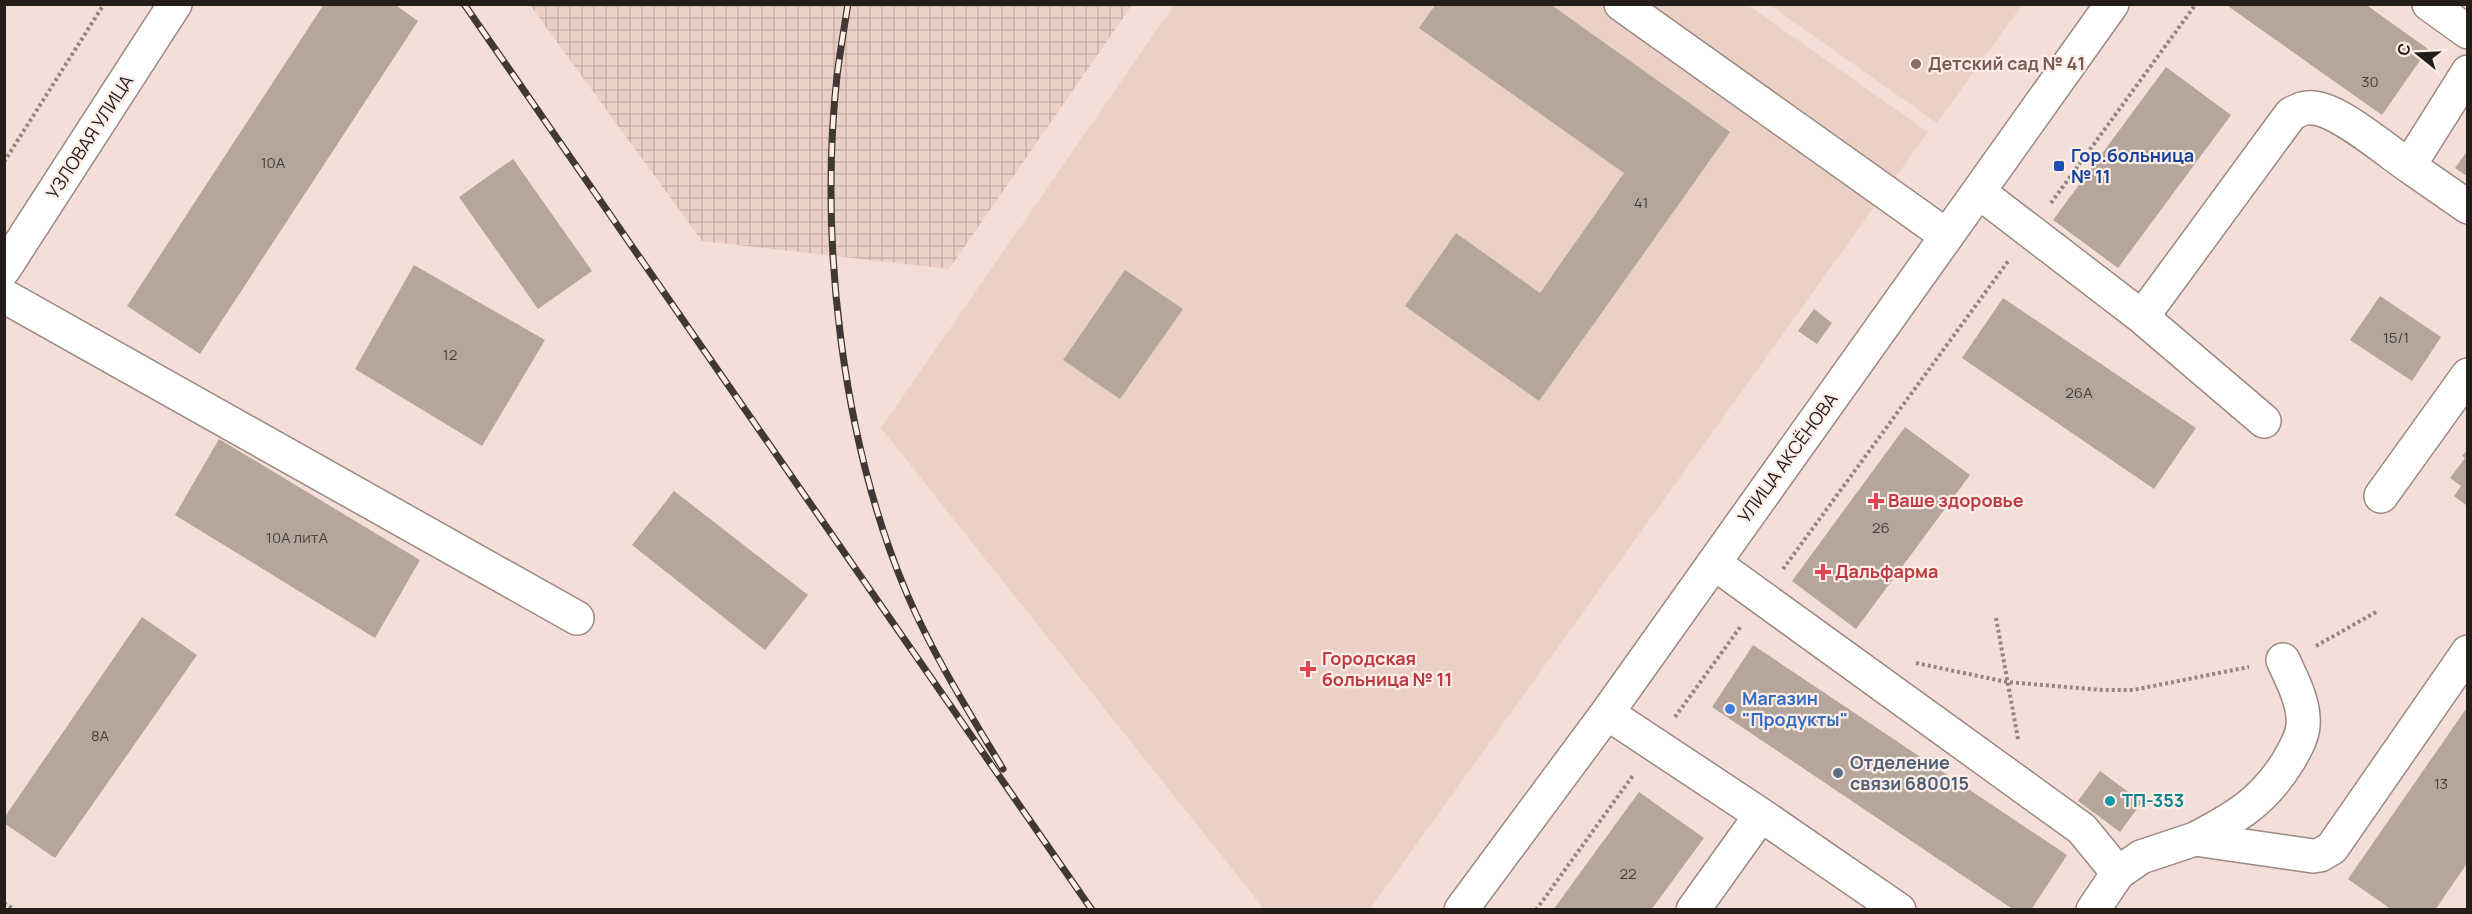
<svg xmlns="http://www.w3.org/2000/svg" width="2472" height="914" font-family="Manrope,sans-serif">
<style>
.built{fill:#ebd0c6}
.industrial{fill:url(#industrial-grid)}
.building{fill:#b4a69a}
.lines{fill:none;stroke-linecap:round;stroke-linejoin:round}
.minor-casing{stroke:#9b8982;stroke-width:36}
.path{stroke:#938580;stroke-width:4;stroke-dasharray:3 3;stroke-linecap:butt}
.minor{stroke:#fff;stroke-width:33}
.rail-casing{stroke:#413834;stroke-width:7}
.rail{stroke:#fdede7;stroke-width:4.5;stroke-dasharray:14;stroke-linecap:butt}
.education-dot{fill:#8d6e63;stroke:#fdede7;stroke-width:2}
.transit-dot{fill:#1a4fb4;stroke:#fdede7;stroke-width:2}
.health-dot{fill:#e0444e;stroke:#fdede7;stroke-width:2}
.shop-dot{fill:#3f7fe0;stroke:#fdede7;stroke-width:2}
.service-dot{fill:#5c6f8a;stroke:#fdede7;stroke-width:2}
.culture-dot{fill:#0f9aa8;stroke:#fdede7;stroke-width:2}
.labels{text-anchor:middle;stroke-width:4.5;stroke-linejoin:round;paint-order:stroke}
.number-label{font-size:15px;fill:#483f3a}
.education-label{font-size:18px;font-weight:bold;fill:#785e54;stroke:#fdede7;text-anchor:start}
.street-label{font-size:18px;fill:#241d1a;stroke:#fdede7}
.transit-label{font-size:18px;font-weight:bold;fill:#164399;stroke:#fdede7;text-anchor:start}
.health-label{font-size:18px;font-weight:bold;fill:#be3a42;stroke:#fdede7;text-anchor:start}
.shop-label{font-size:18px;font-weight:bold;fill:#366cbe;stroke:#fdede7;text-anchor:start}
.service-label{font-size:18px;font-weight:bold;fill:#4e5e75;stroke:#fdede7;text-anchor:start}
.culture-label{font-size:18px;font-weight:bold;fill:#0d838f;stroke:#fdede7;text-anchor:start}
</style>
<defs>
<pattern id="industrial-grid" width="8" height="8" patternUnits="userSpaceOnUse" patternTransform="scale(1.5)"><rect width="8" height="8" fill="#ebd0c6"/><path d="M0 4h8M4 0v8" fill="none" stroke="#c9b2aa"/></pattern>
</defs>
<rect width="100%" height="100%" fill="#f3dfd7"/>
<!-- built -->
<path class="built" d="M1174,5H1748L1928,132L1370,909H1264L881,428Z
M1770,5H2022L1937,123Z"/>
<!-- industrial -->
<path class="industrial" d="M530,5H1132L949,269L702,241Z"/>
<!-- building -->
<path class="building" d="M324,4H394L418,21L200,354L127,306Z
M1436,4H1550L1730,132L1539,401L1405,306L1456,233L1540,293L1624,173L1419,28Z
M2225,4H2365L2428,49L2382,115Z
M2166,67L2231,115L2118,268L2053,220Z
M2468,150V177L2455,168Z
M513,159L592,271L538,309L459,197Z
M414,265L545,340L482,446L355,369Z
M1125,270L1183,309L1120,399L1063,360Z
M2380,296L2441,337L2412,381L2350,340Z
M2003,298L2196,428L2154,489L1962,358Z
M1814,309L1832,323L1817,344L1798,331Z
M1905,427L1970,475L1856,629L1792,581Z
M219,439L420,560L375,638L175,515Z
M2468,449V503L2466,505L2454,496L2461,486L2450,478L2465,458L2462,456Z
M674,491L808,595L765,650L632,545Z
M142,617L197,655L55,858L4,823V818Z
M1753,645L2067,855L2031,910H2014L1712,707Z
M2468,706V862L2435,910H2392L2348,879Z
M2100,771L2142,802L2120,832L2078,801Z
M1639,792L1704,838L1651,910H1553Z"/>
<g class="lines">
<defs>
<path id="minor" d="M1621,4L1947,236
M2429,4L2468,32
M2468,72L2409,166L2468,207
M1979,192L2142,317L2291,114C2299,110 2304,107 2313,108C2338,109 2387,151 2409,166
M4,269L175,4
M4,296L577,618
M2142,317L2264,421
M2381,496L2468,375
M1714,563L2082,829L2118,873
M1607,713L1761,815L1693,910
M1761,815L1899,910
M2195,839C2237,817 2264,801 2289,760C2295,749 2302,738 2303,726C2305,703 2292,680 2283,660
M1461,910L1607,713L2112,4
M2093,910L2118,873L2141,857L2195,839L2313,856L2320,855L2332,848L2468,652"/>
</defs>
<!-- minor casing -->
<use href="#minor" class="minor-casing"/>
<!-- path -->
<path class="path" d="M4,162L104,4
M2051,203L2196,4
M1783,569L2009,260
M1996,618L2018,739
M2316,646L2376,612
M1916,663L2007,682L2102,690H2133L2249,667
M1675,717L1741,626
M4,903L15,910
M1536,910L1634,774"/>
<!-- minor -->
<use href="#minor" class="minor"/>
<defs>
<path id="rail" d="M464,4L1092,910
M848,4C844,28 840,52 837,76C819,241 842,441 907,594C933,655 969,712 1003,769"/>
</defs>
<!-- rail casing -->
<use href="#rail" class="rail-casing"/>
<!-- rail -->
<use href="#rail" class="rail"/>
</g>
<!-- markers -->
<circle class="education-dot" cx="1916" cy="64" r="6"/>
<rect class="transit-dot" x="2053" y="160" width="12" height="12" rx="3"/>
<g class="health-dot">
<path d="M1873 492h6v6h6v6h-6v6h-6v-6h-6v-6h6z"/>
<path d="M1820 563h6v6h6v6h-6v6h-6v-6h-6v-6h6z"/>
<path d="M1305 660h6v6h6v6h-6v6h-6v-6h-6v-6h6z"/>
</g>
<circle class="shop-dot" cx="1730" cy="709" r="6"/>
<circle class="service-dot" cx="1838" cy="773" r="6"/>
<circle class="culture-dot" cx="2110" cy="801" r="6"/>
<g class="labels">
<!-- number labels -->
<g class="number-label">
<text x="2370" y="87">30</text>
<text x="273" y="168">10А</text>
<text x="1641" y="208">41</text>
<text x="2396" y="343">15/1</text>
<text x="450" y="360">12</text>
<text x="2079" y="398">26А</text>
<text x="1881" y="533">26</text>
<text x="297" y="543">10А литА</text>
<text x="100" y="741">8А</text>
<text x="2441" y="789">13</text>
<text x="1628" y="879">22</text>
</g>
<!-- education labels -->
<g class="education-label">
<text x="1928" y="70">Детский сад № 41</text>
</g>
<!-- street labels -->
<g class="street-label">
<text transform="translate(90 137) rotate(-57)" y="6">УЗЛОВАЯ УЛИЦА</text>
<text transform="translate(1788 458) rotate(-54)" y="6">УЛИЦА АКСЁНОВА</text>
</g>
<!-- transit labels -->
<g class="transit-label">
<text x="2071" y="162">Гор.больница<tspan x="2071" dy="21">№ 11</tspan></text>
</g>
<!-- health labels -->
<g class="health-label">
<text x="1888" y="507">Ваше здоровье</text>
<text x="1835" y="578">Дальфарма</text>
<text x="1322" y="665">Городская<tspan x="1322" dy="21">больница № 11</tspan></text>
</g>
<!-- shop labels -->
<g class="shop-label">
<text x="1742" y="705">Магазин<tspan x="1742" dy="21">"Продукты"</tspan></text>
</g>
<!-- service labels -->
<g class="service-label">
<text x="1850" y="769">Отделение<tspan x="1850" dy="21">связи 680015</tspan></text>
</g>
<!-- culture labels -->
<g class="culture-label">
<text x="2122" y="807">ТП-353</text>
</g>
</g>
<!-- border -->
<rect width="2472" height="914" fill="none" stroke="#241d1a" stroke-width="12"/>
<!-- north arrow -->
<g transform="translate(2418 54) rotate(288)" stroke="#fdede7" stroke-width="4.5" paint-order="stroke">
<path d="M0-4.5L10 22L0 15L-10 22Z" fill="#241d1a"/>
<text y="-9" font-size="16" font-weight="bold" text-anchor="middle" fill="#241d1a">С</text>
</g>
</svg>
